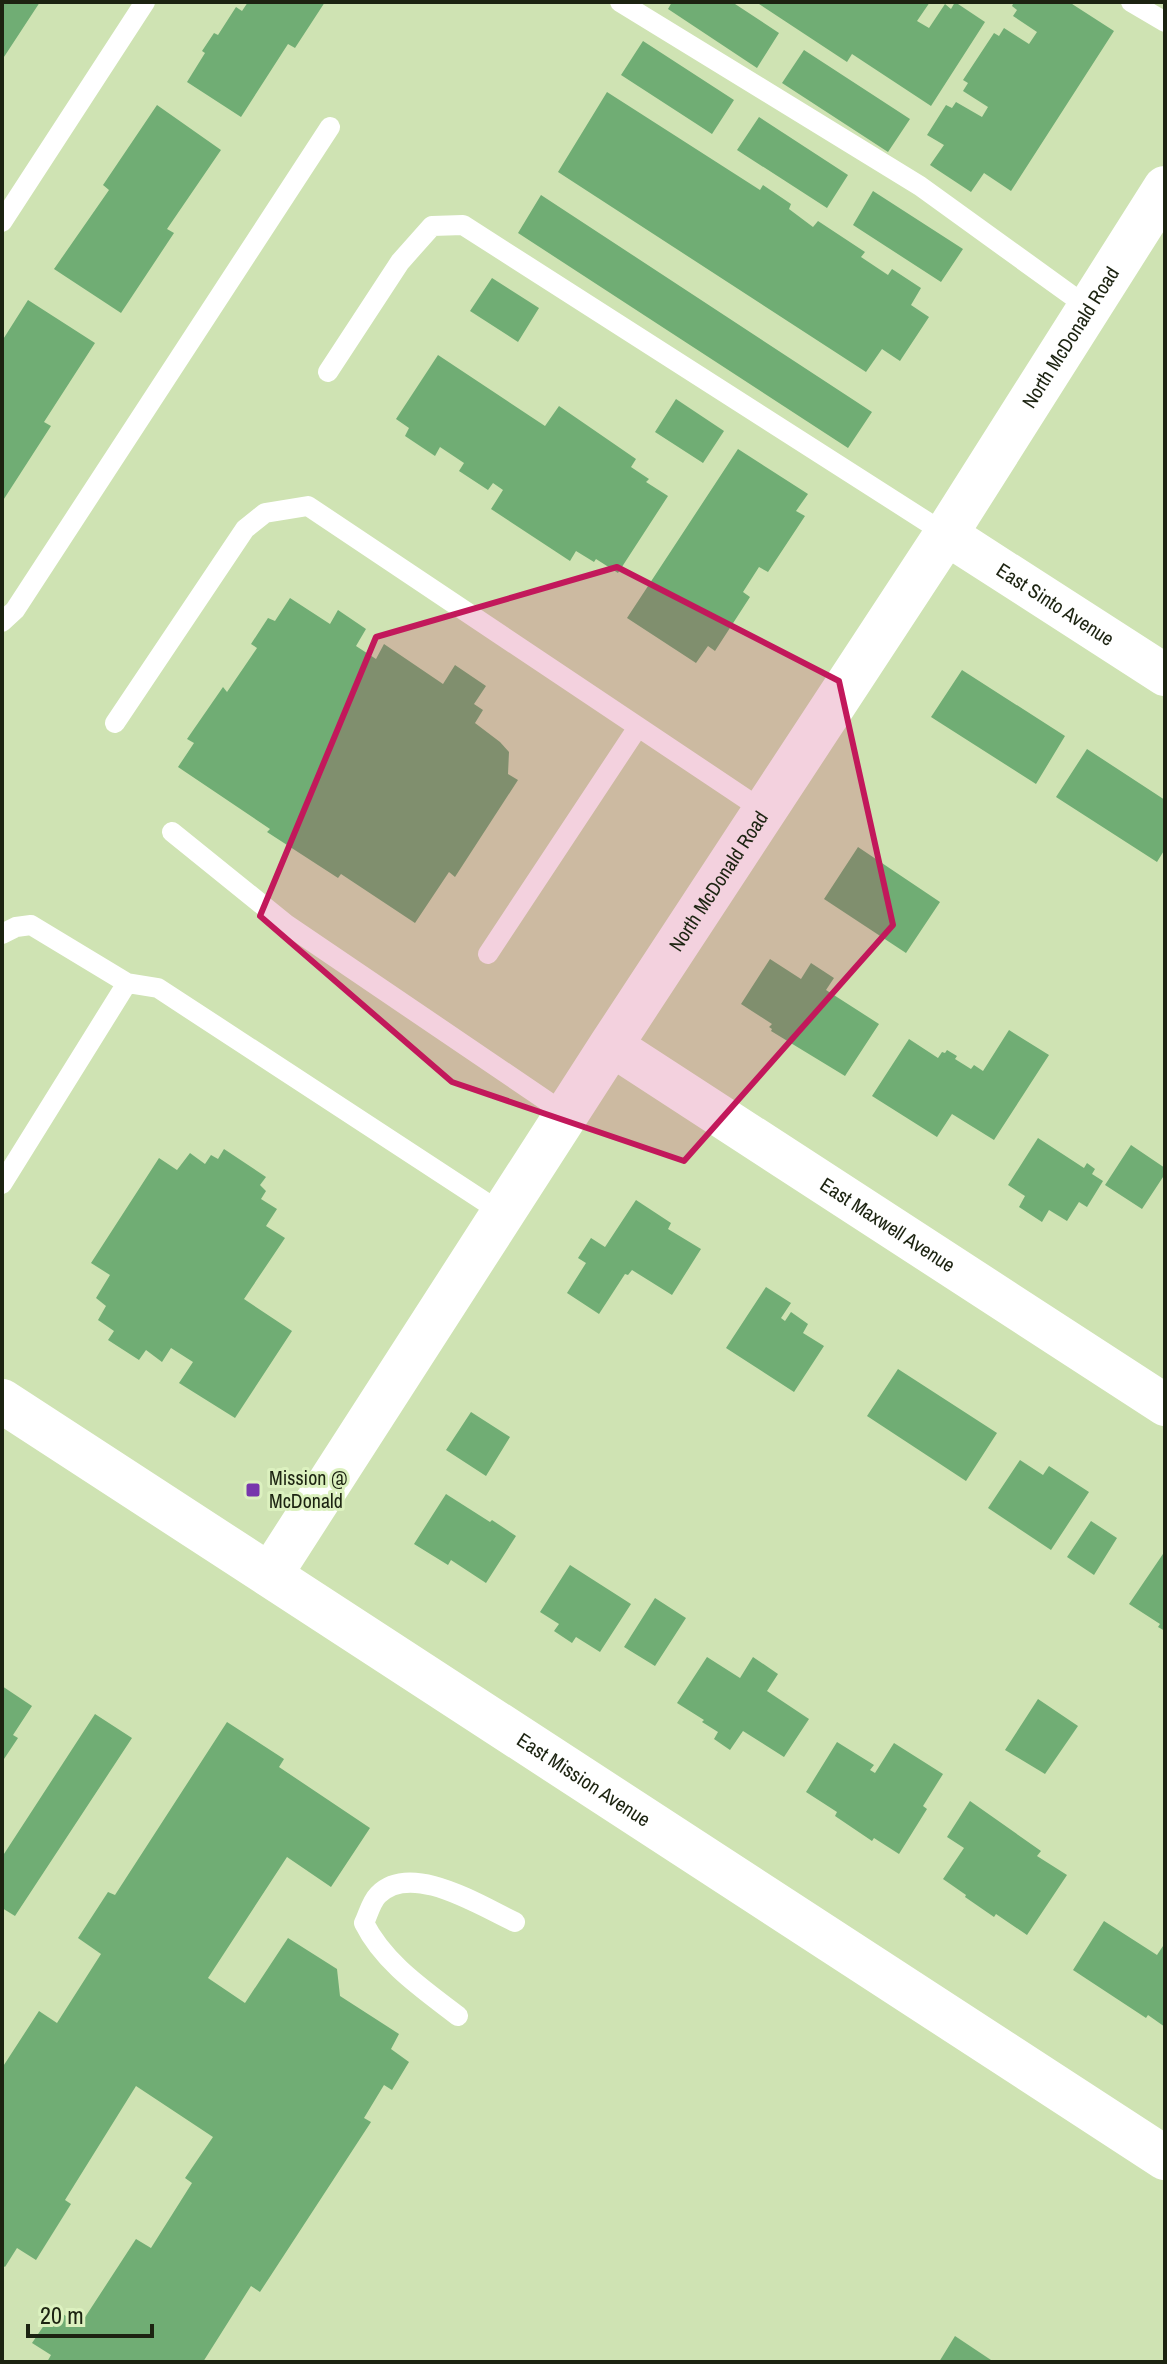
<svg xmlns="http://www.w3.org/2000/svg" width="1167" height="2364" font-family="'Archivo Narrow',sans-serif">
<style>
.building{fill:#70ad74}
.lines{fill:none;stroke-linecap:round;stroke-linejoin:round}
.service{stroke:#fff;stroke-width:20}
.minor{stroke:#fff;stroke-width:42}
.tertiary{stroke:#fff;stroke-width:44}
.marked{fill:#c2185b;fill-opacity:0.2;stroke:#c2185b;stroke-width:6;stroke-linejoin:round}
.poi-dot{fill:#7737ac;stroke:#dcf1bf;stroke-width:3}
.labels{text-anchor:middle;stroke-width:6;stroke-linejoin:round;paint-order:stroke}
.street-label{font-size:20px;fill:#1c2311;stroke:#dcf1bf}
.poi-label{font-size:20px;fill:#1c2311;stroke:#dcf1bf;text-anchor:start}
</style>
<rect width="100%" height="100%" fill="#cfe3b3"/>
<!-- building -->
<path class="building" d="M2,2H40L2,60Z
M248,2H325L295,48L288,44L241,117L187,82L205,53L202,51L214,33L218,35L236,7L242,11Z
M672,2H732L779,33L757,68L668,9Z
M756,2H930L917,21L929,28L945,4L951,9L955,2L985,22L931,106L852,54L847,62Z
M1014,2H1069L1114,31L1011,191L984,173L971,192L930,165L944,145L927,135L946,105L952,108L956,102L982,117L988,107L963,91L968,83L963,80L994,33L999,36L1004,28L1029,44L1037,32L1013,16L1017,10L1012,6Z
M643,41L734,100L712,134L621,75Z
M804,50L910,119L888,152L782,83Z
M607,92L760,190L763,185L791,204L789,209L813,227L818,221L865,252L861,257L888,275L892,269L921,288L911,305L929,317L900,361L882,349L866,372L558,172Z
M157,105L221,150L167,229L174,233L121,313L54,269L109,190L103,185Z
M759,117L848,175L827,208L737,150Z
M873,191L963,249L941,282L853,225Z
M541,195L872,412L848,448L518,233Z
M492,278L539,308L518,342L470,311Z
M28,300L95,343L44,422L51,426L2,502V341Z
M438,355L545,426L559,406L636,459L631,467L649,479L646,482L668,496L618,573L596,559L594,562L576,551L570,561L491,509L503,490L493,483L488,490L459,471L464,463L440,447L435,456L405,436L409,428L396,419Z
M676,399L724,431L703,463L655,432Z
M738,449L808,494L796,511L805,516L768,572L759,567L743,592L750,597L715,651L708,646L696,663L627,618Z
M290,598L330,624L338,610L366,629L356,646L376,659L384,644L443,684L455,665L486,686L474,704L483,710L475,723L500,742L509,752L508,774L518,780L455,877L449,872L415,923L341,874L338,878L267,832L270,829L178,767L194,743L187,739L223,687L227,692L257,648L251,644L268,618L275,621Z
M962,670L1065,736L1036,784L931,717Z
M1087,749L1165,800V849L1157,862L1056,797Z
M858,847L940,902L906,953L824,899Z
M770,959L801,979L811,963L834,978L826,990L879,1024L845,1076L771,1031L772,1029L769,1027L772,1024L741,1004Z
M1009,1030L1049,1055L994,1140L952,1114L937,1137L872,1096L909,1039L938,1058L942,1052L945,1053L947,1050L957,1056L955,1059L971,1069L974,1065L983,1071Z
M1038,1138L1084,1168L1087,1163L1095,1169L1092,1174L1103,1181L1087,1207L1079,1202L1067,1221L1049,1210L1042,1222L1019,1207L1025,1196L1008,1185Z
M1131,1145L1165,1168V1174L1142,1209L1105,1185Z
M224,1149L266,1177L260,1185L266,1191L261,1199L277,1209L266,1226L285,1238L244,1299L292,1331L235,1418L179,1383L193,1362L171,1348L162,1362L146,1350L139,1360L108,1340L114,1331L98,1320L106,1306L96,1298L110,1275L91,1263L159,1158L177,1170L190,1153L205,1164L211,1155L218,1159Z
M636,1200L671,1223L668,1229L701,1249L672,1295L632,1270L628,1275L625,1274L599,1314L567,1293L586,1263L578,1258L591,1238L605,1247Z
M766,1287L791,1303L781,1318L785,1321L791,1312L808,1324L803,1333L824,1346L794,1392L726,1348Z
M898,1369L997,1433L966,1481L867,1416Z
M471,1412L510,1437L486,1476L446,1450Z
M1020,1460L1043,1475L1049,1466L1089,1492L1051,1550L988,1508Z
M446,1494L490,1522L492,1520L516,1536L486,1583L451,1560L448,1565L414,1544Z
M1091,1521L1117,1538L1094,1575L1067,1557Z
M1165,1551V1631L1158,1627L1160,1624L1129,1604Z
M570,1565L631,1604L600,1652L576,1637L572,1643L554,1631L559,1624L540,1612Z
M655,1598L686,1618L655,1666L624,1647Z
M707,1657L740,1678L753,1657L778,1674L767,1691L809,1719L784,1757L743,1731L730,1750L714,1739L718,1732L702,1722L704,1720L677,1703Z
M2,1686L32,1706L13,1735L18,1738L2,1762Z
M1038,1699L1078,1726L1045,1774L1005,1750Z
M95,1714L132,1738L15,1916L2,1908V1857Z
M227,1722L284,1759L279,1767L370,1828L331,1887L287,1857L208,1978L245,2003L288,1938L337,1969L340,1996L399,2034L391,2049L409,2062L392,2090L384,2085L364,2118L371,2122L260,2292L251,2286L203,2362H47L51,2355L32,2343L55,2309L80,2325L136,2239L151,2248L192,2183L185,2178L213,2137L136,2086L65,2200L71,2204L36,2260L17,2248L5,2267L2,2265V2068L39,2011L57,2023L101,1954L78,1938L108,1892L115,1895Z
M837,1742L874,1765L870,1770L875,1773L894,1743L943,1774L923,1806L927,1809L899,1854L874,1838L872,1841L835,1816L837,1812L806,1792Z
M970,1801L1041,1851L1037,1856L1067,1875L1027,1935L996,1914L994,1917L965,1897L966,1895L943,1879L964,1848L947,1837Z
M1104,1921L1157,1955L1165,1943V2027L1148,2015L1146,2018L1073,1970Z
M955,2336L994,2362H939Z"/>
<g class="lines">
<!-- service -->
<path class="service" d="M620,2L920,186L1089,308
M1131,2L1165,22
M2,222L145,2
M328,372L400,262L432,226L463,225L946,534
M2,622L15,610L330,127
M115,723L245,529L265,513L308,506L764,811
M172,832L286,924L566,1114
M2,934L16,927L31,925L127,983L158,988L502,1213
M488,954L638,727
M2,1184L127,983
M458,2016C423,1989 384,1963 364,1923C368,1915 371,1902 378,1895C411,1861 480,1906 515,1922"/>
<!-- minor -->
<g class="minor">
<path id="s1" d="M946,534L1165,675"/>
<path id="s2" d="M611,1045L1165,1405"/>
</g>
<!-- tertiary -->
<g class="tertiary">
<path id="s3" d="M2,1401L1165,2158"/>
<path id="s4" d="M270,1575L611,1045L946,534L1165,188"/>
</g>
</g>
<!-- marked area -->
<path class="marked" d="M617,567L839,681L893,925L684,1161L452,1082L260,916L376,637Z"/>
<!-- markers -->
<rect class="poi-dot" x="245" y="1482" width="16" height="16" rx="4"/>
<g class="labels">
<!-- street labels -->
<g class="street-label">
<text dy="7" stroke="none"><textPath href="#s4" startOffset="1474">North McDonald Road</textPath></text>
<text dy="7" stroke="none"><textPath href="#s1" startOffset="130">East Sinto Avenue</textPath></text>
<text dy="7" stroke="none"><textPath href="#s4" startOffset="826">North McDonald Road</textPath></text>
<text dy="7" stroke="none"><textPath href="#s2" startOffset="330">East Maxwell Avenue</textPath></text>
<text dy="7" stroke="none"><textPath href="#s3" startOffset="694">East Mission Avenue</textPath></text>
</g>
<!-- poi labels -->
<g class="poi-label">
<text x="269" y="1485">Mission @<tspan x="269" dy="23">McDonald</tspan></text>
</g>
</g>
<!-- border -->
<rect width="1167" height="2364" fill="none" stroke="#1c2311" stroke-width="8"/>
<!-- scale -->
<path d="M28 2324v12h124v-12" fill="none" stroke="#1c2311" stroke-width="4"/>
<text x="40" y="2324" font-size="24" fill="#1c2311" stroke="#dcf1bf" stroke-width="6" paint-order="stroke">20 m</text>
</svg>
